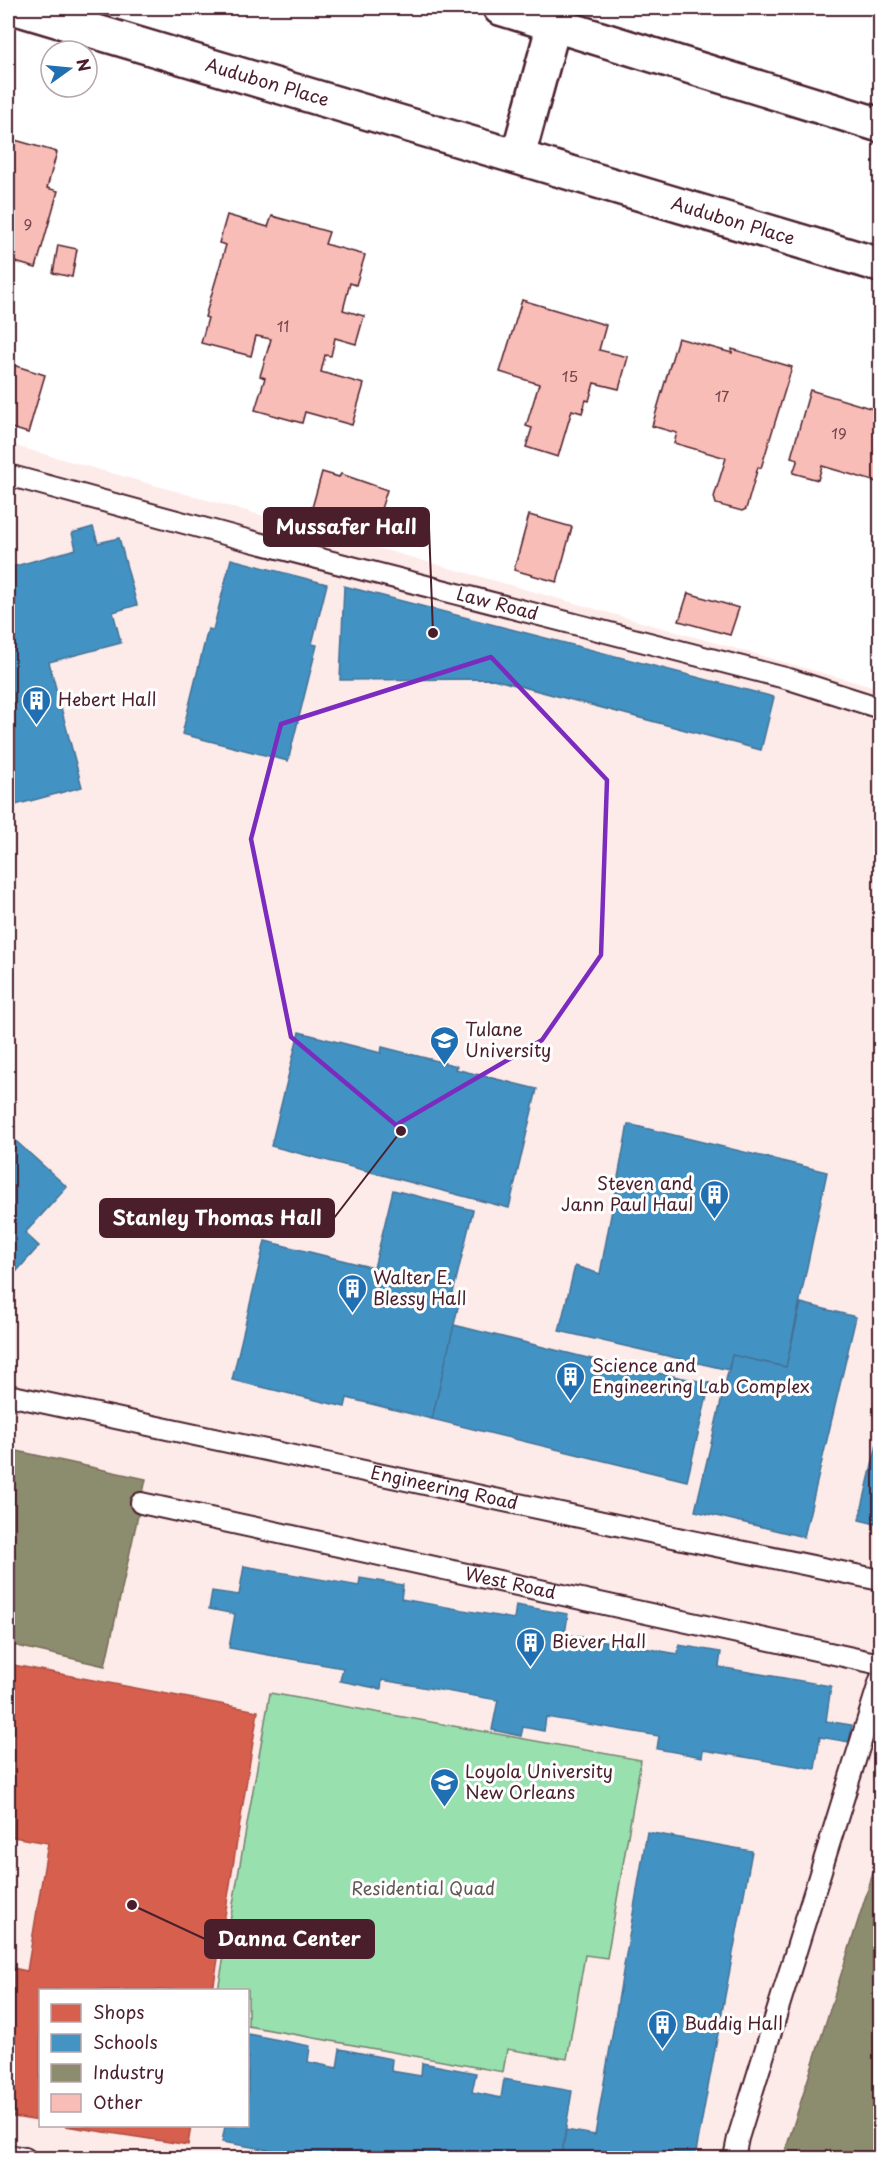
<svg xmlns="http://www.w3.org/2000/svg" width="888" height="2166" font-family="'Playpen Sans',sans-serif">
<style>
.built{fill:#fdebe9;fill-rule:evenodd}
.green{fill:#99e0af;stroke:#72806d;stroke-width:1.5}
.shops{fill:#d6604d;stroke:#ac4c43;stroke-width:1.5}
.schools{fill:#4393c3;stroke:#457095;stroke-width:1.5}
.industry{fill:#8c8c6e;stroke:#786b5a;stroke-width:1.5}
.building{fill:#f9bdb7;stroke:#4a1f2b;stroke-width:1.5}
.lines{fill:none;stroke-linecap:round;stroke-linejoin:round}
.service-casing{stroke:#4a1f2b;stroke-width:24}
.minor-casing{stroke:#4a1f2b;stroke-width:38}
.service{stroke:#fff;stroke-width:20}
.minor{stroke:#fff;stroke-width:33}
.marked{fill:none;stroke:#7b2cbf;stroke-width:4.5;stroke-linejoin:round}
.labels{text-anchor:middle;stroke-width:6;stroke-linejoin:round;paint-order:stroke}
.number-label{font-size:15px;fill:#76464e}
.street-label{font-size:18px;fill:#4a1f2b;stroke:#fff}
.poi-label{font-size:18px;fill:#4a1f2b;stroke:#fff;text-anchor:start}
.park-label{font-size:18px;fill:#625953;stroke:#fff}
.leader{fill:none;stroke:#4a1f2b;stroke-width:2}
.callout-dot{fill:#4a1f2b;stroke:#fff;stroke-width:2}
.callout{fill:#4a1f2b;stroke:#4a1f2b;stroke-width:2}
.callout-label{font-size:20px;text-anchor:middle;font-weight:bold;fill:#fff}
</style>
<rect width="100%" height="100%" fill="#fff"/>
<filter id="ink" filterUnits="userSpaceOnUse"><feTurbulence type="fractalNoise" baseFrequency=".0167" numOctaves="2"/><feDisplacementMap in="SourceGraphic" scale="12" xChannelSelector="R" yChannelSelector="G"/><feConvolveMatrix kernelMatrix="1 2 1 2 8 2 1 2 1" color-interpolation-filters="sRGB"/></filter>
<g filter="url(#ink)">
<!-- built -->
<path class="built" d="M8,444L880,689V2158H8ZM40,1990H248V2126H40Z"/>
<!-- green -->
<path class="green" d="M270,1693L641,1760L607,1958L585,1955L567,2059L507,2049L503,2072L248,2026V1990H218Z"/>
<!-- shops -->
<path class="shops" d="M8,1664L258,1711L213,1990H40V2121L8,2116V1967L27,1971L48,1843L8,1836Z
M65,2126H191L188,2145Z"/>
<!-- schools -->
<path class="schools" d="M93,527L98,543L119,538L137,605L113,612L121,643L49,662L82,787L8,807V568L76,549L72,533Z
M231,559L327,584L312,644L317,645L288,761L182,734L208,629L213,630Z
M344,586L774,697L761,750L493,679L340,680Z
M299,1032L381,1053L382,1047L457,1066L455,1069L537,1089L509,1208L271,1146Z
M628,1124L827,1172L786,1367L732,1355L729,1370L559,1331L575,1266L600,1274Z
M8,1134L67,1187L25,1233L39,1246L8,1281Z
M393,1190L473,1210L451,1301L459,1303L432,1419L347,1398L345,1407L232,1380L265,1241L374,1268Z
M801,1303L856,1317L804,1537L695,1511L732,1355L786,1367Z
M454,1325L620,1366L710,1383L687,1481L432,1419Z
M880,1432V1525L859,1520Z
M244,1566L359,1586L360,1578L403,1585L401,1599L514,1619L516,1605L568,1614L565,1634L678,1654L679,1645L721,1652L719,1667L831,1686L826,1721L852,1725L849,1742L820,1737L815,1769L703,1750L702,1757L657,1749L659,1736L546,1717L544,1731L523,1727L521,1736L492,1730L498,1700L382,1680L381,1689L340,1681L343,1668L229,1648L235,1614L209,1609L212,1591L239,1595Z
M647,1832L752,1851L695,2157L670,2152L669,2158H561L566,2130L595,2135Z
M248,2034L310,2046L308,2062L337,2068L340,2049L392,2059L391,2071L421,2076L422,2063L476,2073L472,2092L501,2098L504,2079L572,2091L561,2158H317L222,2142L225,2126H248Z"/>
<!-- industry -->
<path class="industry" d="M8,1449L146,1479L105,1666L8,1644Z
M880,1851V2158H783Z"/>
<!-- building -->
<path class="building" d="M8,138L57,152L47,188L58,191L36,268L8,260Z
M227,215L268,227L272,216L329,232L325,244L365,255L356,285L350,283L343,310L364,316L356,344L335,338L331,356L325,355L321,372L364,384L352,425L305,412L302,423L255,410L265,378L260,376L271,339L256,336L251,356L201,343L208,318L205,317L226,245L219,243Z
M58,245L77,249L72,277L53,273Z
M522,300L606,325L599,350L628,357L619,389L594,383L589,401L586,400L582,413L572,410L558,457L526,447L532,428L526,426L539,384L500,372Z
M678,338L732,353V349L792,367L761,468L758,467L746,509L742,511L716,504L714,497L726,458L674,443L677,433L652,426Z
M13,365L45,375L28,433L8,427V384Z
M810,390L880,411V483L822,466L818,480L793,473L798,459L791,457Z
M322,472L339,477L341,474L387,490L373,534L310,515Z
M529,515L572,527L557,582L514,570Z
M688,593L739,608L730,635L679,621Z"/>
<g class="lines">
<defs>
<g id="service">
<path id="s1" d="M8,475L243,539L789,679L880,708"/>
<path id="s2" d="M8,1395L687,1540L880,1580"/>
<path id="s3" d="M141,1503L880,1664"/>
<path d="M8,2155L25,2158"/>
<path d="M734,2158L738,2138L880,1680"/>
</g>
<g id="minor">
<path id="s4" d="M16,8L880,265"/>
<path d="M500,8L880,125"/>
<path d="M518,156L554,24"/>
</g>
</defs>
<!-- service casing -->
<use href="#service" class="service-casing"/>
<!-- minor casing -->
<use href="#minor" class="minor-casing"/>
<!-- service -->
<use href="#service" class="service"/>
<!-- minor -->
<use href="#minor" class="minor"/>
</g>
</g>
<!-- marked area -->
<path class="marked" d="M491,657L607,780L601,955L542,1040L396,1125L291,1037L251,839L281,724Z"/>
<!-- icons -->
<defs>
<symbol id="building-pin" viewBox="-11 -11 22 30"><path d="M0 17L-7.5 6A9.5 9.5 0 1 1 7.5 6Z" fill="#1f6fb2" stroke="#fff"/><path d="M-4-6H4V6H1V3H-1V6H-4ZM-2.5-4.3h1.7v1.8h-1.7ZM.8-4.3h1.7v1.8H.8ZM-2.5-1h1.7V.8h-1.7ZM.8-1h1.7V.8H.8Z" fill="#fff"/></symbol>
<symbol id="university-pin" viewBox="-11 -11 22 30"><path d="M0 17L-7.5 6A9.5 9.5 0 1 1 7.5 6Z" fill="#1f6fb2" stroke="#fff"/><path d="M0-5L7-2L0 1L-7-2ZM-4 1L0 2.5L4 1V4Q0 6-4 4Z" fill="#fff"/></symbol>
</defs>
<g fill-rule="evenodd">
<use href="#building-pin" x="20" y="684" width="33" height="45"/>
<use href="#university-pin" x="428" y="1024" width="33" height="45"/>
<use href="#building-pin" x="698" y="1178" width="33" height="45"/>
<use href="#building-pin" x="336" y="1272" width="33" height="45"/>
<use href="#building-pin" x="554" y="1360" width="33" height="45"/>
<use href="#building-pin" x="514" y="1626" width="33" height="45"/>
<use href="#university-pin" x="428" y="1766" width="33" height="45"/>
<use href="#building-pin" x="646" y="2008" width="33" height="45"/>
</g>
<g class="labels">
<!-- number labels -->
<g class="number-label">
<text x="28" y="230">9</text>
<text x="283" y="332">11</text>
<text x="570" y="382">15</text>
<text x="722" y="402">17</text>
<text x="839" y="439">19</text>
</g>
<!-- street labels -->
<g class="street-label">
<text dy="6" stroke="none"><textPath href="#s4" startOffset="262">Audubon Place</textPath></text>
<text dy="6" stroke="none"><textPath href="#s4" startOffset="748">Audubon Place</textPath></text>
<text dy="6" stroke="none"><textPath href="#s1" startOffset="506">Law Road</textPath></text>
<text dy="6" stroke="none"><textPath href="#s2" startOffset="446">Engineering Road</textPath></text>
<text dy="6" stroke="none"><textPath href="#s3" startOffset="378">West Road</textPath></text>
</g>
<!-- poi labels -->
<g class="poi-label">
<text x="58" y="706">Hebert Hall</text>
<text x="465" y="1036">Tulane<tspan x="465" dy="21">University</tspan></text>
<text x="693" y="1190" text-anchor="end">Steven and<tspan x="693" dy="21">Jann Paul Haul</tspan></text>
<text x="373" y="1284">Walter E.<tspan x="373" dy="21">Blessy Hall</tspan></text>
<text x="592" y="1372">Science and<tspan x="592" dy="21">Engineering Lab Complex</tspan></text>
<text x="552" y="1648">Biever Hall</text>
<text x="465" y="1778">Loyola University<tspan x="465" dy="21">New Orleans</tspan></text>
<text x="684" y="2030">Buddig Hall</text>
</g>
<!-- park labels -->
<g class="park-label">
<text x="423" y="1895">Residential Quad</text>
</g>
</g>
<!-- callouts -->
<path class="leader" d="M433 633L429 527M401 1131L334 1218M132 1905L205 1939"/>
<g class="callout-dot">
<circle cx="433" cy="633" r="6"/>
<circle cx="401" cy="1131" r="6"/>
<circle cx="132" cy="1905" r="6"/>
</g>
<g class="callout">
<rect x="264" y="508" width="165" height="38" rx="6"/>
<rect x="100" y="1199" width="234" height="38" rx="6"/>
<rect x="205" y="1920" width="169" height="38" rx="6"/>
</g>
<g class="callout-label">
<text x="346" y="534">Mussafer Hall</text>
<text x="217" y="1225">Stanley Thomas Hall</text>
<text x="289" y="1946">Danna Center</text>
</g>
<!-- margin -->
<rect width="888" height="2166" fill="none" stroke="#fff" stroke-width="30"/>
<rect x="15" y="15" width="858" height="2136" fill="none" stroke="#4a1f2b" stroke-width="2" filter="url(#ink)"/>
<!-- legend -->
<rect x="39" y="1989" width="210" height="138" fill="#ffffff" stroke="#b7a5aa" stroke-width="1.5"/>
<rect x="51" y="2004" width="30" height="18" fill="#d6604d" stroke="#b7a5aa" stroke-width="1.5"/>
<text x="93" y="2019" font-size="18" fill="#4a1f2b">Shops</text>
<rect x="51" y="2034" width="30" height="18" fill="#4393c3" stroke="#b7a5aa" stroke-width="1.5"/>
<text x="93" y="2049" font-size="18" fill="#4a1f2b">Schools</text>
<rect x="51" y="2064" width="30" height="18" fill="#8c8c6e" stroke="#b7a5aa" stroke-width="1.5"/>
<text x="93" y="2079" font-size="18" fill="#4a1f2b">Industry</text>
<rect x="51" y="2094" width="30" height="18" fill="#f9bdb7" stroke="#b7a5aa" stroke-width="1.5"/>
<text x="93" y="2109" font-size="18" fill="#4a1f2b">Other</text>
<!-- north arrow -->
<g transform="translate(69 69) rotate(75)"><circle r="28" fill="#ffffff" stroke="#b7a5aa" stroke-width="1.5"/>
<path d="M0-4.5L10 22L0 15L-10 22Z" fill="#1f6fb2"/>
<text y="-9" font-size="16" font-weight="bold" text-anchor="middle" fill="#4a1f2b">N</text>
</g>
</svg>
